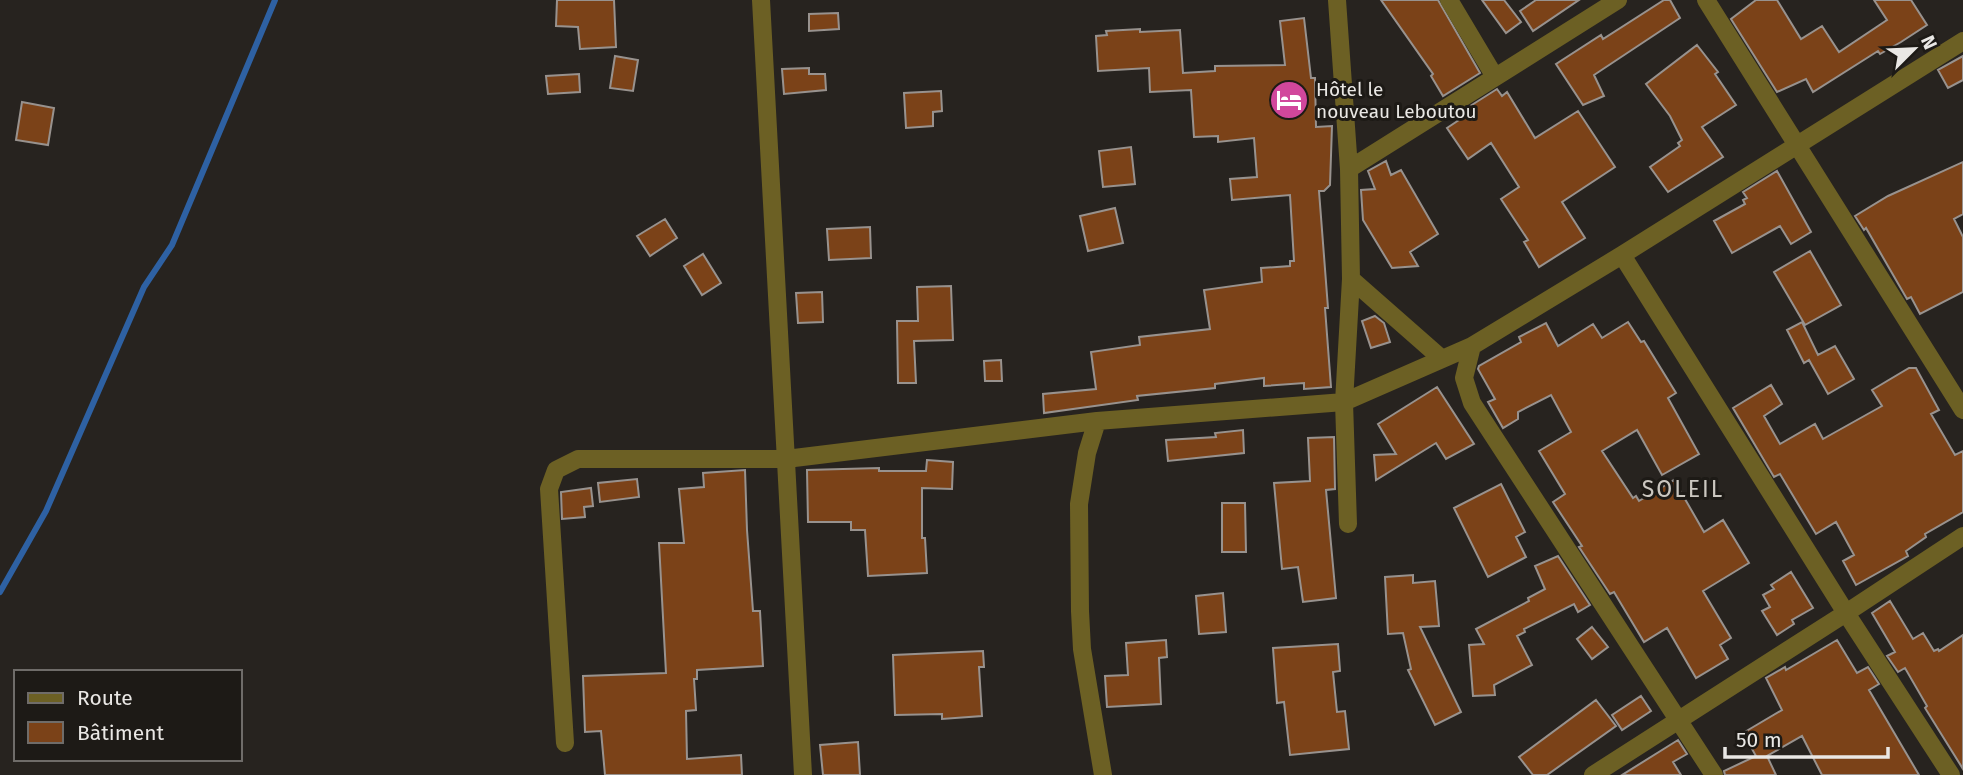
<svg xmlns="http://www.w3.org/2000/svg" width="1963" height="775" font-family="'Fira Sans',sans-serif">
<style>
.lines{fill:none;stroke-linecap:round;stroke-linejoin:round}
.stream{stroke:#2e61a3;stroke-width:6}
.building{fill:#7b4218;stroke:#98928e;stroke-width:2}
.minor{stroke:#6c6024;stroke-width:18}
.labels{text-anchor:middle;stroke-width:6;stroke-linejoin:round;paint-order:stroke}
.poi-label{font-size:19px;fill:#eae8e5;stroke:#1d1a16;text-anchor:start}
.quarter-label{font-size:23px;letter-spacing:2px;fill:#cbc7c0;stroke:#1d1a16}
</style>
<rect width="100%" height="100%" fill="#27231f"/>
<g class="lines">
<!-- stream -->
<path class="stream" d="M0,592L46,511L144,287L172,245L275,0"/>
</g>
<!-- building -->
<path class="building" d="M557,0H614L616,47L580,49L578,27L556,26Z
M1381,0H1438L1480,73L1443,96L1431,76L1433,74Z
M1482,0H1504L1521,22L1506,33Z
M1536,0H1579L1533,31L1520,11Z
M1664,0H1670L1680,18L1594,75L1604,96L1583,105L1556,64L1601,35L1603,39Z
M1756,0H1777L1801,39L1822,26L1839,52L1887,20L1874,0H1911L1927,25L1901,42L1880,54L1878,51L1813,92L1806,79L1777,92L1731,19Z
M838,13L839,29L809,31V14Z
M1304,18L1311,78H1315L1316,127L1332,126L1330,185L1324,191H1319L1328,308H1325L1331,387L1304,389V383L1264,386V378L1215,384V388L1137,396L1138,400L1044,413L1043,394L1096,389L1091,352L1140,345L1139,337L1210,329L1204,290L1262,282L1261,268L1290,266V261H1294L1290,195L1232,200L1230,179L1257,177L1254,138L1218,142V136L1194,137L1191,90L1150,92L1149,68L1098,71L1096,36L1107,35L1106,31L1140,29V32L1180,30L1183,73L1215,71V66L1285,65L1280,21Z
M1697,45L1718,72L1715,74L1736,105L1702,127L1723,157L1668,192L1650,167L1680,146L1678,143L1682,140L1670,116L1646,84Z
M615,56L638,60L633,91L610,88Z
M1963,56V80L1948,88L1938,70Z
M809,68V74H825L826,90L784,94L782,69Z
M579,74L580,92L548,94L546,76Z
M1497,89L1502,96L1507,92L1535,138L1578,111L1615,167L1562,202L1585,238L1539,267L1524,242L1528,240L1501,199L1519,187L1491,143L1468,159L1447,128L1459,120L1456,115Z
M941,91L942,111L933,112V126L906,128L904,93Z
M22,102L54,108L48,145L16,140Z
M1131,147L1135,184L1103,187L1099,151Z
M1386,161L1391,175L1401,170L1438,234L1410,252L1418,266L1392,268L1363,220L1361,190L1375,189L1368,171Z
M1963,162V214L1954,219L1963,237V292L1920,314L1911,297L1907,299L1866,228L1864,230L1855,216L1888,196Z
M1777,171L1811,232L1791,244L1780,226L1732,253L1714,221L1745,204L1743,200L1747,198L1743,192Z
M1115,208L1123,243L1088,251L1080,216Z
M665,219L677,238L650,256L637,236Z
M870,227L871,258L829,260L827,229Z
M1810,251L1841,305L1805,325L1774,272Z
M703,254L721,283L702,295L684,266Z
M951,286L953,340L914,341L916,383H898L897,321H918L917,287Z
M822,292L823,322L798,323L796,293Z
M1375,316L1384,323L1390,342L1371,348L1362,321Z
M1628,322L1641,342L1644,341L1676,393L1668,398L1699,454L1662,475L1637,430L1602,451L1633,498L1636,496L1639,501L1674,480L1704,532L1723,520L1749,563L1703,591L1731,638L1720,645L1728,659L1696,678L1667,628L1644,642L1614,592L1610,594L1579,547L1582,546L1553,502L1565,494L1539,451L1571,432L1551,395L1518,412V419L1503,428L1488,402L1495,399L1478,369L1479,366L1521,342L1519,337L1546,323L1558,346L1593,324L1602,338Z
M1802,322L1818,355L1835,346L1854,379L1828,394L1809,360L1804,363L1787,330Z
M1001,360L1002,381H985L984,361Z
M1909,368H1916L1939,410L1931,414L1955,455L1963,451V512L1925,534L1926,537L1906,551L1908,556L1856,585L1843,561L1854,555L1836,522L1816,534L1780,474L1774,477L1733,408L1771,385L1782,404L1764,416L1780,444L1815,424L1823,439L1882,406L1872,390Z
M1437,387L1474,444L1446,459L1436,443L1376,480L1374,455L1396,454L1378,424Z
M1243,430L1244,453L1168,461L1166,440L1216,437L1215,433Z
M1334,437L1335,489L1326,490L1336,598L1303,602L1298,567L1282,569L1274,483L1310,481L1308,438Z
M927,460L953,462L952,489L922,488V538H925L927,573L868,576L865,530H851V522H808L807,470L879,468V471H926Z
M745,470L747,530L753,611H760L763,666L697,670V679H694L696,710L686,711L687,759L741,755L742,775H605L601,731L585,732L583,676L666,673L659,543H684L679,489L704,487L703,473Z
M637,479L639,497L600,502L598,483Z
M1501,484L1525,532L1516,537L1526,557L1488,577L1454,508Z
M591,488L593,506L584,507L585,517L562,519L561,492Z
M1222,503H1245L1246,552H1222Z
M1558,556L1590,605L1578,612L1574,604L1524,629L1525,632L1517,636L1532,665L1494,685L1495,695L1473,696L1469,645L1484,644L1476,629L1529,601L1528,598L1545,589L1535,566Z
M1791,572L1813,608L1792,620L1794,624L1777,635L1762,611L1770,607L1763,595L1774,589L1771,585Z
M1413,575V583L1435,581L1439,626L1420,627L1461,712L1435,725L1408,670L1411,669L1403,633L1388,634L1385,577Z
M1223,593L1226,632L1199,634L1196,596Z
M1890,601L1913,639L1923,633L1934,651L1938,649L1939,651L1963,635V769L1925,708L1927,706L1905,668L1898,672L1887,656L1895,652L1872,613Z
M1592,627L1608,647L1592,659L1577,639Z
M1166,640L1167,657L1159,658L1161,704L1107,707L1105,676L1128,675L1126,643Z
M1837,640L1857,673L1868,667L1879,684L1869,690L1919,775H1822L1802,736L1767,756L1776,775H1725L1724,771L1756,756L1743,733L1782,710L1766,678L1785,667L1786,670Z
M1338,644L1340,671L1333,672L1337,712L1345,711L1349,749L1290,755L1284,702L1277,703L1273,648Z
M983,651L984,667H979L982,716L942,719V714L895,715L893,655Z
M1641,696L1651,711L1622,730L1612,715Z
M1596,700L1616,726L1547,775H1533L1519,757Z
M1678,740L1687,754L1673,762L1681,775H1622Z
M858,742L860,775H823L820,745Z"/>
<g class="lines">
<!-- minor -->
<path class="minor" d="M761,0L803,775
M1337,0L1349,169L1351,279L1344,402L1348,524
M1449,0L1495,77
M1706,0L1963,410
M1349,169L1618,0
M1622,255L1846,613L1951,775
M1351,279L1442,359
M1472,346L1464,378L1472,403L1714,775
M1097,421L1087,453L1079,504L1080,611L1082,649L1103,775
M565,743L549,489L556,470L578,459H786L1097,421L1344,402L1472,346L1622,255L1963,41
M1593,775L1846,613L1963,536"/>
</g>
<!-- icons -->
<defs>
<symbol id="hotel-disc" viewBox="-11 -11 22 22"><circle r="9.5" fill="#d1479c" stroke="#1d1a16"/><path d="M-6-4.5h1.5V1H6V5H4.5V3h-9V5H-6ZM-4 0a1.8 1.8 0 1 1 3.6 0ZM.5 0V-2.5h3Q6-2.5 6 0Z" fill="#fff"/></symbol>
</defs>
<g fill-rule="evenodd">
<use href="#hotel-disc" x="1267" y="78" width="44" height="44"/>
</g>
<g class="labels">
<!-- poi labels -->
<g class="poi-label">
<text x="1316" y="96">Hôtel le<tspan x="1316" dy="22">nouveau Leboutou</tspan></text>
</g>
<!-- quarter labels -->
<g class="quarter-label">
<text x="1683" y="497">SOLEIL</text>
</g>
</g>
<!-- legend -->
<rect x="14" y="670" width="228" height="91" fill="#1d1a16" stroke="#6f6c69" stroke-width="2"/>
<rect x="28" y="693" width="35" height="10" fill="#6c6024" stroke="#6f6c69" stroke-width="2"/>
<text x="77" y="705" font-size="21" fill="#eae8e5">Route</text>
<rect x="28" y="722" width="35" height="21" fill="#7b4218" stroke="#6f6c69" stroke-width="2"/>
<text x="77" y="740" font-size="21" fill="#eae8e5">Bâtiment</text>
<!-- north arrow -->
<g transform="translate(1914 49) rotate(66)" stroke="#1d1a16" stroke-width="5" paint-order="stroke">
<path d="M0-5L12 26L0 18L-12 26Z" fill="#eae8e5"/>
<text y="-10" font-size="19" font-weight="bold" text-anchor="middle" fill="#eae8e5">N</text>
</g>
<!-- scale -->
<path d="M1725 747v10h163v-10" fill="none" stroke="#eae8e5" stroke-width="3.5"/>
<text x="1736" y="747" font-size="21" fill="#eae8e5" stroke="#1d1a16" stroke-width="5" paint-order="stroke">50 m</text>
</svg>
